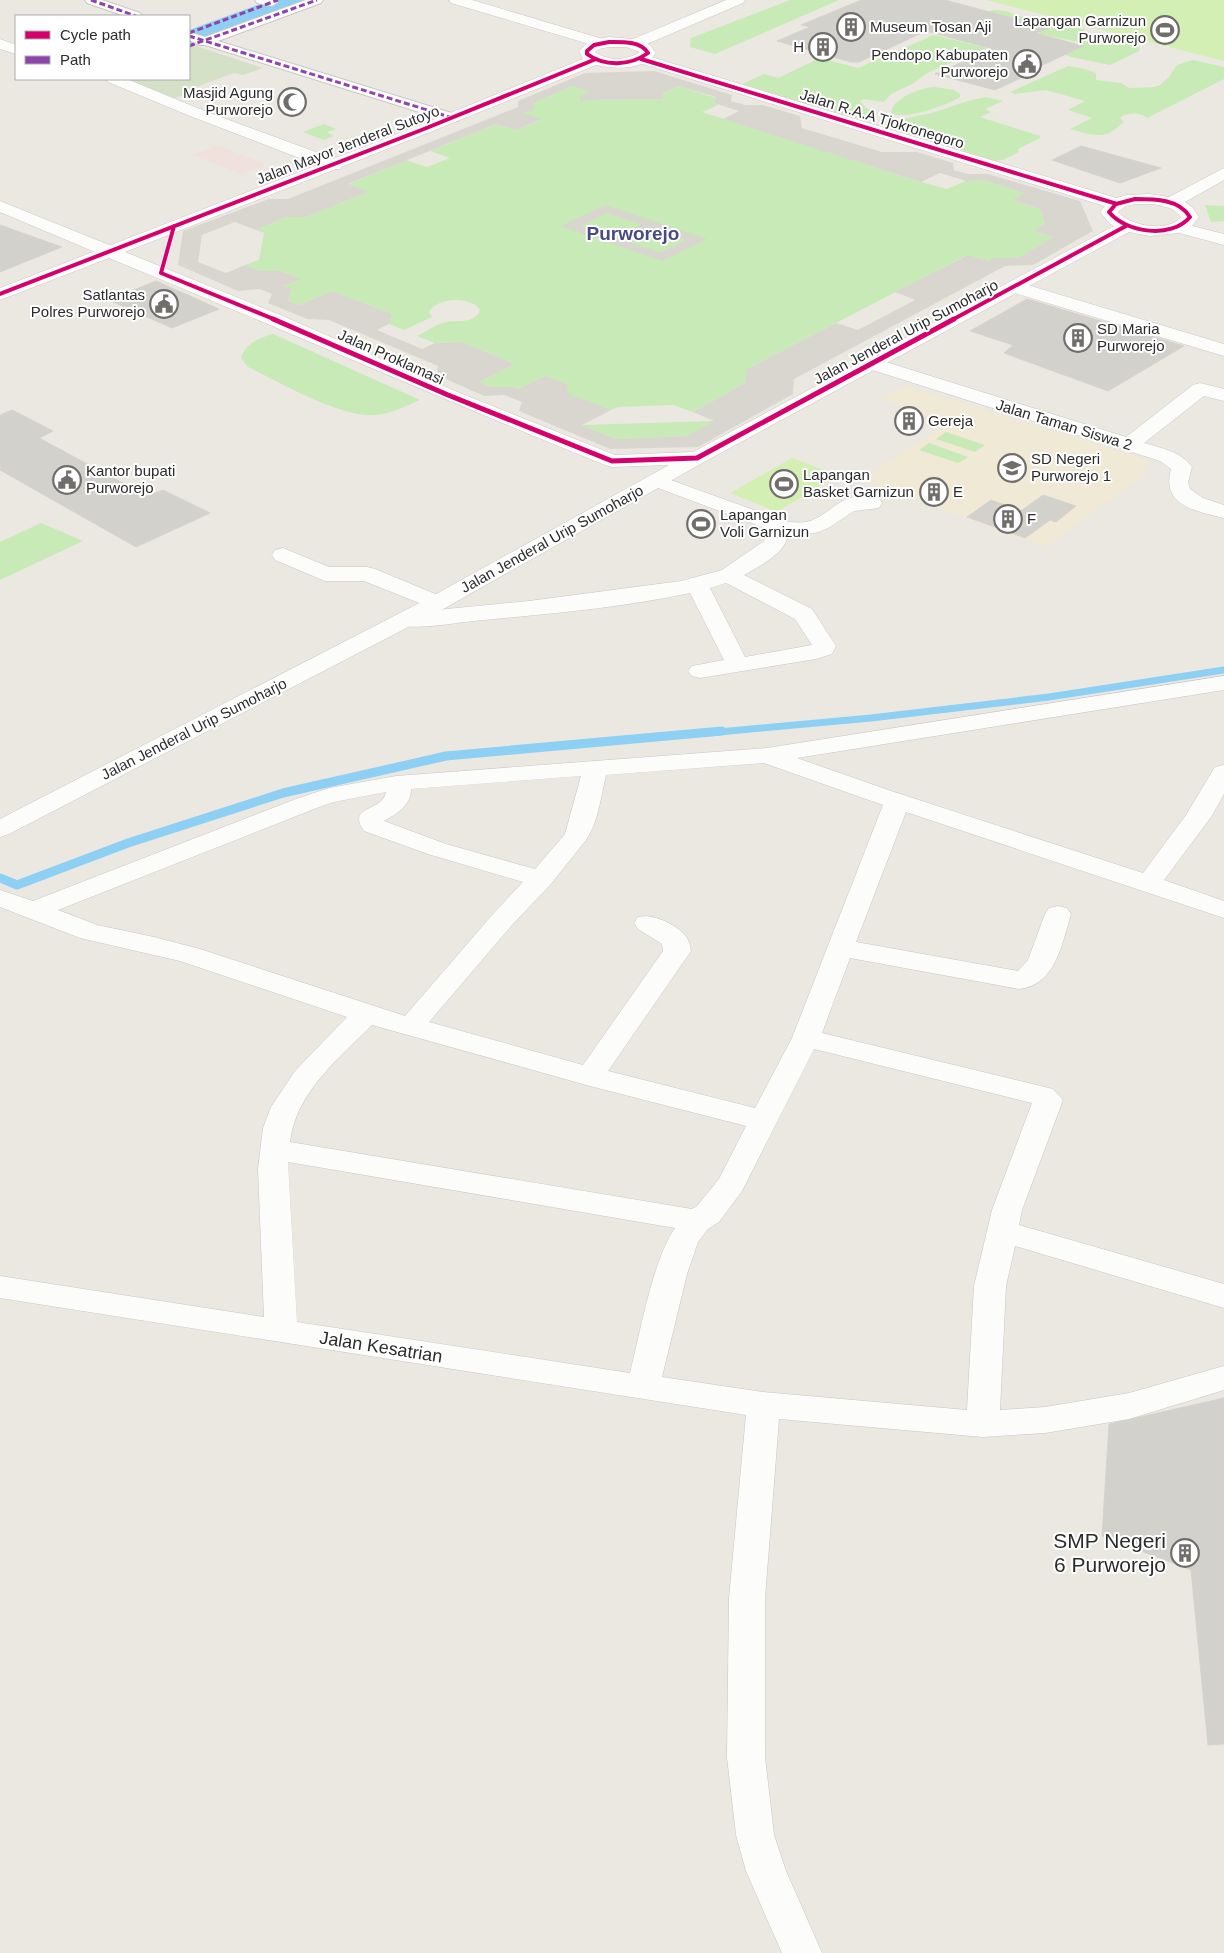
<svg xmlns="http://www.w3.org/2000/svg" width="1224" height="1953" font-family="Arial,sans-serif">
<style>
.education{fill:#efe9d5}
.medical{fill:#f1e1dd}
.green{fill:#c7eab7}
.cemetery{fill:#d4e1c7}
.pitch{fill:#d3efb3}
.plaza{fill:#d9d6d0;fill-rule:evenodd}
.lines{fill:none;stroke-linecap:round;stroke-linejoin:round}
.stream-far1{stroke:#8dd0f4;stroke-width:7}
.stream{stroke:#8dd0f4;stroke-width:9}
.canal{fill:#8dd0f4;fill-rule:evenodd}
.river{fill:#8dd0f4;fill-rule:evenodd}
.building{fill:#d3d1cc;stroke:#d6d3cd}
.pedestrian-casing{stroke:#c8c7c7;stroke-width:2}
.minor-casing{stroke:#c8c7c7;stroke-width:1}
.tertiary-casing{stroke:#c8c7c7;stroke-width:1}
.secondary-casing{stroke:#c8c7c7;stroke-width:1}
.pedestrian{fill:#fcfcfa;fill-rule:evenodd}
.minor{fill:#fcfcfa;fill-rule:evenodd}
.tertiary{fill:#fcfcfa;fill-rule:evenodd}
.secondary{fill:#fcfcfa;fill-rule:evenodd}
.quiet{stroke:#8e44ad;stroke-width:3;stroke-dasharray:6 3;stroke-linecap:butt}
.cycleway-far1-casing{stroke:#fff;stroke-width:5.5}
.cycleway-casing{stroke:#fff;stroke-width:8}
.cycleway-far1{stroke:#d6006c;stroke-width:4}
.cycleway{stroke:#d6006c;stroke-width:5}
.labels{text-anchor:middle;stroke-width:4;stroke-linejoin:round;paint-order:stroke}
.far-poi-label{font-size:15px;fill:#2c2c2c;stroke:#fff;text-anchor:start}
.far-street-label{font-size:15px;fill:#2c2c2c;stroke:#fff}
.street-label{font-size:18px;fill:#2c2c2c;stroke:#fff}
.far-district-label{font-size:19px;font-weight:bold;fill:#474b82;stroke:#fff}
.near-poi-label{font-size:21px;fill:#2c2c2c;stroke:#fff;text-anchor:end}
</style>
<rect width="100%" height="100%" fill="#ebe8e1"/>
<!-- education -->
<path class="education" d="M907,386L1147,460L1144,475L1046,547L860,480L945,426L881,398Z"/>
<!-- medical -->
<path class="medical" d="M218,145L267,165L241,174L192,155Z"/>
<!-- green -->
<path class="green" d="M790,0H839L715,54L690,47L691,38Z
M994,10L1006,11L1018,16L1042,19L1056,25L1084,29C1091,41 1109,39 1121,41C1128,42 1134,45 1140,48L1139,51L1110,65L1071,57L1066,55V53L1080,45L1078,42L1040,34L1039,33L1043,30L984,12Z
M934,35L987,48L927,73L914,83L891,94L884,102L864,99L860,101L866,108L877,112L874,118L852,117L742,84L764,74L778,78L820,58L858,68Z
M1193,60L1224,67V79L1147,118C1140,112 1130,113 1122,116L1120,118L1124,122C1119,125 1116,129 1111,132C1099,139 1082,132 1070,129L1092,118L1068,110L1085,101L1046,90L1015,94L1010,92L1068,66L1085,69L1096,73V80L1121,83L1129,88L1154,87L1160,85L1169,77L1177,65Z
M573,86L591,92L581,102L586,100L663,99V93L678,86L716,98L714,103L718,105L702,112L921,182L947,189L966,181L983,180L1025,193L1012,200L1040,209L1045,224L1033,231L1053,237L1018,258H994L988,261L967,255L747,369L745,383L693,412L673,405L618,407L611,410L568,394L567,384L545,376L518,389L512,387H490L478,382L515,364L461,342L435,343L417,336C426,332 436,324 446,322C458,320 470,324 479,313L480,310C471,296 437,297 429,312L432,317L404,330L389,324L392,314L332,291L299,305L288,301L292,290L284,286L300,279L279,271H260L245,265L259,260L264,233L256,230L286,217H306L367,192L347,185L406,160L427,167L450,158L430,151L496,124L516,130L541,120L522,113L533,103Z
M934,87L954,90L960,94V97C948,105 904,121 891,113C893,98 920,88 934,87Z
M986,97L1003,101L985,109L991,112L980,117L1040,136V138L1018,149L1019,152L1003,160L996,161L878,124L932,113L968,101Z
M324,124L336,129L327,132L334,136L324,140L303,132Z
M1205,205L1224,206V221L1211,222Z
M273,334L420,400C405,406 389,415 373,415C339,417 280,382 248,367L241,358C245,344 259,338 273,334Z
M715,421L688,436L616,439L582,425Z
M946,432L985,445L975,452L936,439Z
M929,443L968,457L958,463L919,450Z
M41,523L83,541L0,580V542Z"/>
<!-- cemetery -->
<path class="cemetery" d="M193,45L263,68L243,75L234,73L191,89L195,91L169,100L112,79H189V47Z"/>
<!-- pitch -->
<path class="pitch" d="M986,0H1224V61Z
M792,458L838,475L777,512L730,493Z"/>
<!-- plaza -->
<path class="plaza" d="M654,71L732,95L731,101L745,105H763L800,116L802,128L882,152H917L953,163L954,170L967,174H988L1080,201L1093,231L1033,265L1005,266L794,379L793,394L698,447L610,449L519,411L522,402L504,395L484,396L437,375L438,366L329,320L307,319L268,303L272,294L260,289L238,291L178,265L183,231L269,199H288L518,107V101L585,73ZM573,86L590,92L580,96L581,103L586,100L663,99V93L678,86L716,97L714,103L739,111L723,119L921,182L940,173L966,181L983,180L1024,193L1012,200L1040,209L1045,224L1033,231L1053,237L1018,258H993L988,261L968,255L895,292L915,300L858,330L836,323L747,369L745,383L693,412L714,421L688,436L616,439L582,425L611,410L569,394L567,384L545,376L518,389L512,387H490L479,382L515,364L461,342L435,343L422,349L377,330L389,324L392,314L332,291L299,305L288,301L292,289L284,286L301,279L279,271H260L245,265L226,273L198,262L202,235L235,222L256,230L286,217H306L368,192L348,184L496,124L516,130L542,119L523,113L534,109L533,103Z
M605,205L707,239L662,261L561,226ZM607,213L640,224V225L614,237L581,226ZM652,228L686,240L660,253L626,241Z"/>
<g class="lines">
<!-- stream-far1 -->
<path class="stream-far1" d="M708,733L871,718L1049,697L1224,670"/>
<!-- stream -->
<path class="stream" d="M0,878L17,885L128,843L283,793L446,756L722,731"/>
<!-- canal -->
<path class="canal" d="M274,0H298L299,2L297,5L291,7L276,3Z"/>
<!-- river -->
<path class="river" d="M271,0H311L307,6L189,47V30Z"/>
</g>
<!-- building -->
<path class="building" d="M861,0H945L1049,28L1036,33L1083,46L1030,71L1034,72L995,90L935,74L993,49L926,31L859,62H851L777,41L810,27L801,25Z
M1081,146L1161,168L1120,183L1052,160Z
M0,225L62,247L0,272Z
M156,281L219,309L172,328L109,300Z
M1027,299L1184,346L1108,391L1004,353L1013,345L970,331Z
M12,410L53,431L39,438L147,496L163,490L210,513L136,547L0,470V415Z
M1043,495L1076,506L1056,522L1050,520L1025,538L967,517L991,500L1021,511Z
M1224,1398V1744L1208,1745L1191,1570L1102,1536L1109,1424Z"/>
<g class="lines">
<defs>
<path id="pedestrian" d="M85,0H102L140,13L142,16H125L87,3Z
M255,0H277L278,2L272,6L257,3Z
M306,0H323L321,3L218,41L458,115L460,118L458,121H448L205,45H199L189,40V32L205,37Z"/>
<path id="minor" d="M0,39L16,45V54L0,49Z
M106,79H127L202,110L340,161L342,165L340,169H328L190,116L108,82Z
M1014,281L1224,344V356L1008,291L1005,287L1008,283Z
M873,358L1126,437L1193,385L1200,383L1224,389V401L1204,396L1144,443C1161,448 1182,452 1192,467L1188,482L1190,489L1203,498L1224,505V518C1196,511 1161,506 1171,469L1160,461L866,368L863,364L866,360Z
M657,475L787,522C794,522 801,523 807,522C836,513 839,489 879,498L882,503L879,508L854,511L830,527L819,532L803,535H788C785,554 759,566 744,575L812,609L836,646L832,654L816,659L700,678L692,676L688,671L692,666L724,660L690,593C621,608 545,614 474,621C452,623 419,630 398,625L395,620L398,615L406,613L529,601L681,581L722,570L764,541L766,534L765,528L650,485L647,481L650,477ZM726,583L795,619L812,645L745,657L710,588Z
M283,548L329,567H367L375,569L445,598L448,603L445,608L437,610L364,581H325L275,560L272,555L275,550Z
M1224,676V690L797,758L891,791L1143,873L1186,815L1215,767L1224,765V794L1211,817L1164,880L1224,901V918L906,812L856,942L1018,971L1028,960L1045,914L1049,908L1058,906L1067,908L1071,914C1062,943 1056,985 1019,989L850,958L822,1033L1053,1089L1063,1100L1022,1210L1019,1225L1224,1284V1308L1015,1246L1006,1286L1000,1410L1045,1407L1129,1393L1224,1366V1390L1129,1419L1045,1433L983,1437L779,1419L765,1598V1757L774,1835L786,1871L822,1953H782L746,1871L736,1835L727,1757L729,1598L746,1415L0,1298V1276L264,1317L258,1169L263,1128L271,1107L295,1071L347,1017L180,961L80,938L0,907V890L33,901L296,799L329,788L396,776L767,748ZM764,763L883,805L792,1038L755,1108L608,1071L691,951C690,946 689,940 685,935C675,924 652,913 638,917L634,923L638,929L662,944L663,951L583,1065L429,1022L511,926L550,885L586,840C598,823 601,796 606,775ZM581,776L565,834L535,869L446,844L384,821C396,814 411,806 411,789ZM386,792C383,812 346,805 364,831L428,854L523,882L493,914L405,1016L200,949L154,937L97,925L58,910L314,809L334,802ZM372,1025L590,1086L746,1126L719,1179L697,1206L692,1209L290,1142C296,1092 339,1058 372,1025ZM814,1049L1032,1103L992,1210L974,1286L967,1410L763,1392L662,1377L687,1274L698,1242L708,1229L719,1222L742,1191ZM288,1162L675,1228C653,1259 640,1334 630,1373L297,1322Z"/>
<path id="tertiary" d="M449,0H472L606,40L609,43L606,46H596L451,3Z
M641,54L1123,200L1126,204L1123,208L1117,209L1111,208L636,62L633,59L636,56Z
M0,201L114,247L117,251L114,255L108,256L102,255L0,212Z"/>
<path id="secondary" d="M726,0H745L743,3L647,44L650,45L656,53C643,71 614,69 596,65L430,132L125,252L278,314L455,391L615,455L693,452L1114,226L1109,223L1100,212L1110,200L1127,195L1149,194L1169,197L1224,168V180L1185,202L1192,207L1199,217L1192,226L1224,234V245L1179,233L1150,236L1129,232L704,462L445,608L9,834L0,837V819L429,598L669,465L612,467L605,465C439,398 275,326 109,258L0,300V288L418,126L583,59L579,51L589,42L594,40L609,37L633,39ZM609,47H626L640,52C627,61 607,61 595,52L599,49ZM1135,204C1151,204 1170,203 1181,217C1168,233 1130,226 1118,212L1126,206Z"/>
</defs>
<!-- pedestrian casing -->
<use href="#pedestrian" class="pedestrian-casing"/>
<!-- minor casing -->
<use href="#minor" class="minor-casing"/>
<!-- tertiary casing -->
<use href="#tertiary" class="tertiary-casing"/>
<!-- secondary casing -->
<use href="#secondary" class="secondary-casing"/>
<!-- pedestrian -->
<use href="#pedestrian" class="pedestrian"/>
<!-- minor -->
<use href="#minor" class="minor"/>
<!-- tertiary -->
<use href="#tertiary" class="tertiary"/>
<!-- secondary -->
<use href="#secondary" class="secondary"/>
<!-- quiet -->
<path class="quiet" d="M91,0L136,16
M189,33L278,0
M189,36L453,118
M189,46L317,0"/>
<defs>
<path id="cycleway-far1" d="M609,42C622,42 641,41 648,53C630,66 605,67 587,54V51L594,45Z
M641,59L1117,204
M1135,199C1155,199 1179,199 1190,217C1172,239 1126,233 1109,212L1116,204Z
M174,226L161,273L276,320
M0,294L424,129L596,59
M952,320L1126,226"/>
<path id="cycleway" d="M273,319L448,395L612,461L697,458L954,319"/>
</defs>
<!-- cycleway-far1 casing -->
<use href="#cycleway-far1" class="cycleway-far1-casing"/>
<!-- cycleway casing -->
<use href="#cycleway" class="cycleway-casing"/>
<!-- cycleway-far1 -->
<use href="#cycleway-far1" class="cycleway-far1"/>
<!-- cycleway -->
<use href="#cycleway" class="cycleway"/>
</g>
<!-- icons -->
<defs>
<symbol id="building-ring" viewBox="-11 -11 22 22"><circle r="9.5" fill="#fff" stroke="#6f6e6b" stroke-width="1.5"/><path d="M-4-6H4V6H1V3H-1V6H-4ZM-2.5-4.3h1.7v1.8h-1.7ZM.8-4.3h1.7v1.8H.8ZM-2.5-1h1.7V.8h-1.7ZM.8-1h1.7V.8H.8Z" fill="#6f6e6b"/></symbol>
<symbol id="stadium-ring" viewBox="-11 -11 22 22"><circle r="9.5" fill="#fff" stroke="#6f6e6b" stroke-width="1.5"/><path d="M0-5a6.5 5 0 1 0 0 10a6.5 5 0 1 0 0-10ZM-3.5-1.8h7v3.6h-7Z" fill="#6f6e6b"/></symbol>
<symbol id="civic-ring" viewBox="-11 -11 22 22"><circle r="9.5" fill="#fff" stroke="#6f6e6b" stroke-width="1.5"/><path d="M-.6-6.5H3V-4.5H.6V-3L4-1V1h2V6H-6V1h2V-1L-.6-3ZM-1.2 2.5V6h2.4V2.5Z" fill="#6f6e6b"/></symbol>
<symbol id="mosque-ring" viewBox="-11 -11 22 22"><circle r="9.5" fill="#fff" stroke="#6f6e6b" stroke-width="1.5"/><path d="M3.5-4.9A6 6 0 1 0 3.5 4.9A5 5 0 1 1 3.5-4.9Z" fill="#6f6e6b"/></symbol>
<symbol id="school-ring" viewBox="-11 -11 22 22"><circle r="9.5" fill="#fff" stroke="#6f6e6b" stroke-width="1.5"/><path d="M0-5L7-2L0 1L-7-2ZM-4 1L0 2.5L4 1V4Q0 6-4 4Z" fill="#6f6e6b"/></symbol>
</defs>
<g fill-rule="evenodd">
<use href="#building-ring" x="835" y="11" width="32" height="32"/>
<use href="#stadium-ring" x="1149" y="14" width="32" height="32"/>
<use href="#building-ring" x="807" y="31" width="32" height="32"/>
<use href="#civic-ring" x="1011" y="48" width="32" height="32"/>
<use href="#mosque-ring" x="276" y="86" width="32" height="32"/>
<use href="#civic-ring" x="148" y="288" width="32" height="32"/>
<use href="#building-ring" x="1062" y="322" width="32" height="32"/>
<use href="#building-ring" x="893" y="405" width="32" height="32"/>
<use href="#school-ring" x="996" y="452" width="32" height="32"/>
<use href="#civic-ring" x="51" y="464" width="32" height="32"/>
<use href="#stadium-ring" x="768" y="468" width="32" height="32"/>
<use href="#building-ring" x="918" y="476" width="32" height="32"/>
<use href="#building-ring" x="992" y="503" width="32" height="32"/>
<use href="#stadium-ring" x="685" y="508" width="32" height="32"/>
<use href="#building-ring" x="1169" y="1537" width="32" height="32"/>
</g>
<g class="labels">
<!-- far-poi labels -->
<g class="far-poi-label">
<text x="1146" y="26" text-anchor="end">Lapangan Garnizun<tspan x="1146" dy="17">Purworejo</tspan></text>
<text x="870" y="32">Museum Tosan Aji</text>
<text x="804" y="52" text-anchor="end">H</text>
<text x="1008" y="60" text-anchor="end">Pendopo Kabupaten<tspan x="1008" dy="17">Purworejo</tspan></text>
<text x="273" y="98" text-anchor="end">Masjid Agung<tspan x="273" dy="17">Purworejo</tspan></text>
<text x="145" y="300" text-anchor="end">Satlantas<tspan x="145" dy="17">Polres Purworejo</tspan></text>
<text x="1097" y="334">SD Maria<tspan x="1097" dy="17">Purworejo</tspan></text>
<text x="928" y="426">Gereja</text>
<text x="1031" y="464">SD Negeri<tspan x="1031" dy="17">Purworejo 1</tspan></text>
<text x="86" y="476">Kantor bupati<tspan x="86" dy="17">Purworejo</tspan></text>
<text x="803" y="480">Lapangan<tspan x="803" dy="17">Basket Garnizun</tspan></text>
<text x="953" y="497">E</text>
<text x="720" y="520">Lapangan<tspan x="720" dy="17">Voli Garnizun</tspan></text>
<text x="1027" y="524">F</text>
</g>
<!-- far-street labels -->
<g class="far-street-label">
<text transform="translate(882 119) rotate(17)" y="5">Jalan R.A.A Tjokronegoro</text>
<text transform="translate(348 145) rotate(-21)" y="5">Jalan Mayor Jenderal Sutoyo</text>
<text transform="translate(906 332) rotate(-28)" y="5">Jalan Jenderal Urip Sumoharjo</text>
<text transform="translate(391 357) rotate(24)" y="5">Jalan Proklamasi</text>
<text transform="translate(1064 425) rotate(17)" y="5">Jalan Taman Siswa 2</text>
<text transform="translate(552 539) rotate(-29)" y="5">Jalan Jenderal Urip Sumoharjo</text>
<text transform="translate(194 729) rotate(-27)" y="5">Jalan Jenderal Urip Sumoharjo</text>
</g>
<!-- street labels -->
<g class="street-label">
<text transform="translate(381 1347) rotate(9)" y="6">Jalan Kesatrian</text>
</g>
<!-- far-district labels -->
<g class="far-district-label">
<text x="633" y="240">Purworejo</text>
</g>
<!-- near-poi labels -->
<g class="near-poi-label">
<text x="1166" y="1548">SMP Negeri<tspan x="1166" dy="24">6 Purworejo</tspan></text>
</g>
</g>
<!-- legend -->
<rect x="15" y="15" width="175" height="65" fill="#ffffff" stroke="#ababab"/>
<rect x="25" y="31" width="25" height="8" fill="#d6006c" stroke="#ababab"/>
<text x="60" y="40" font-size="15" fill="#2c2c2c">Cycle path</text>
<rect x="25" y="56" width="25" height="8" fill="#8e44ad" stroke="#ababab"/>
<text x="60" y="65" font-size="15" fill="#2c2c2c">Path</text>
</svg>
